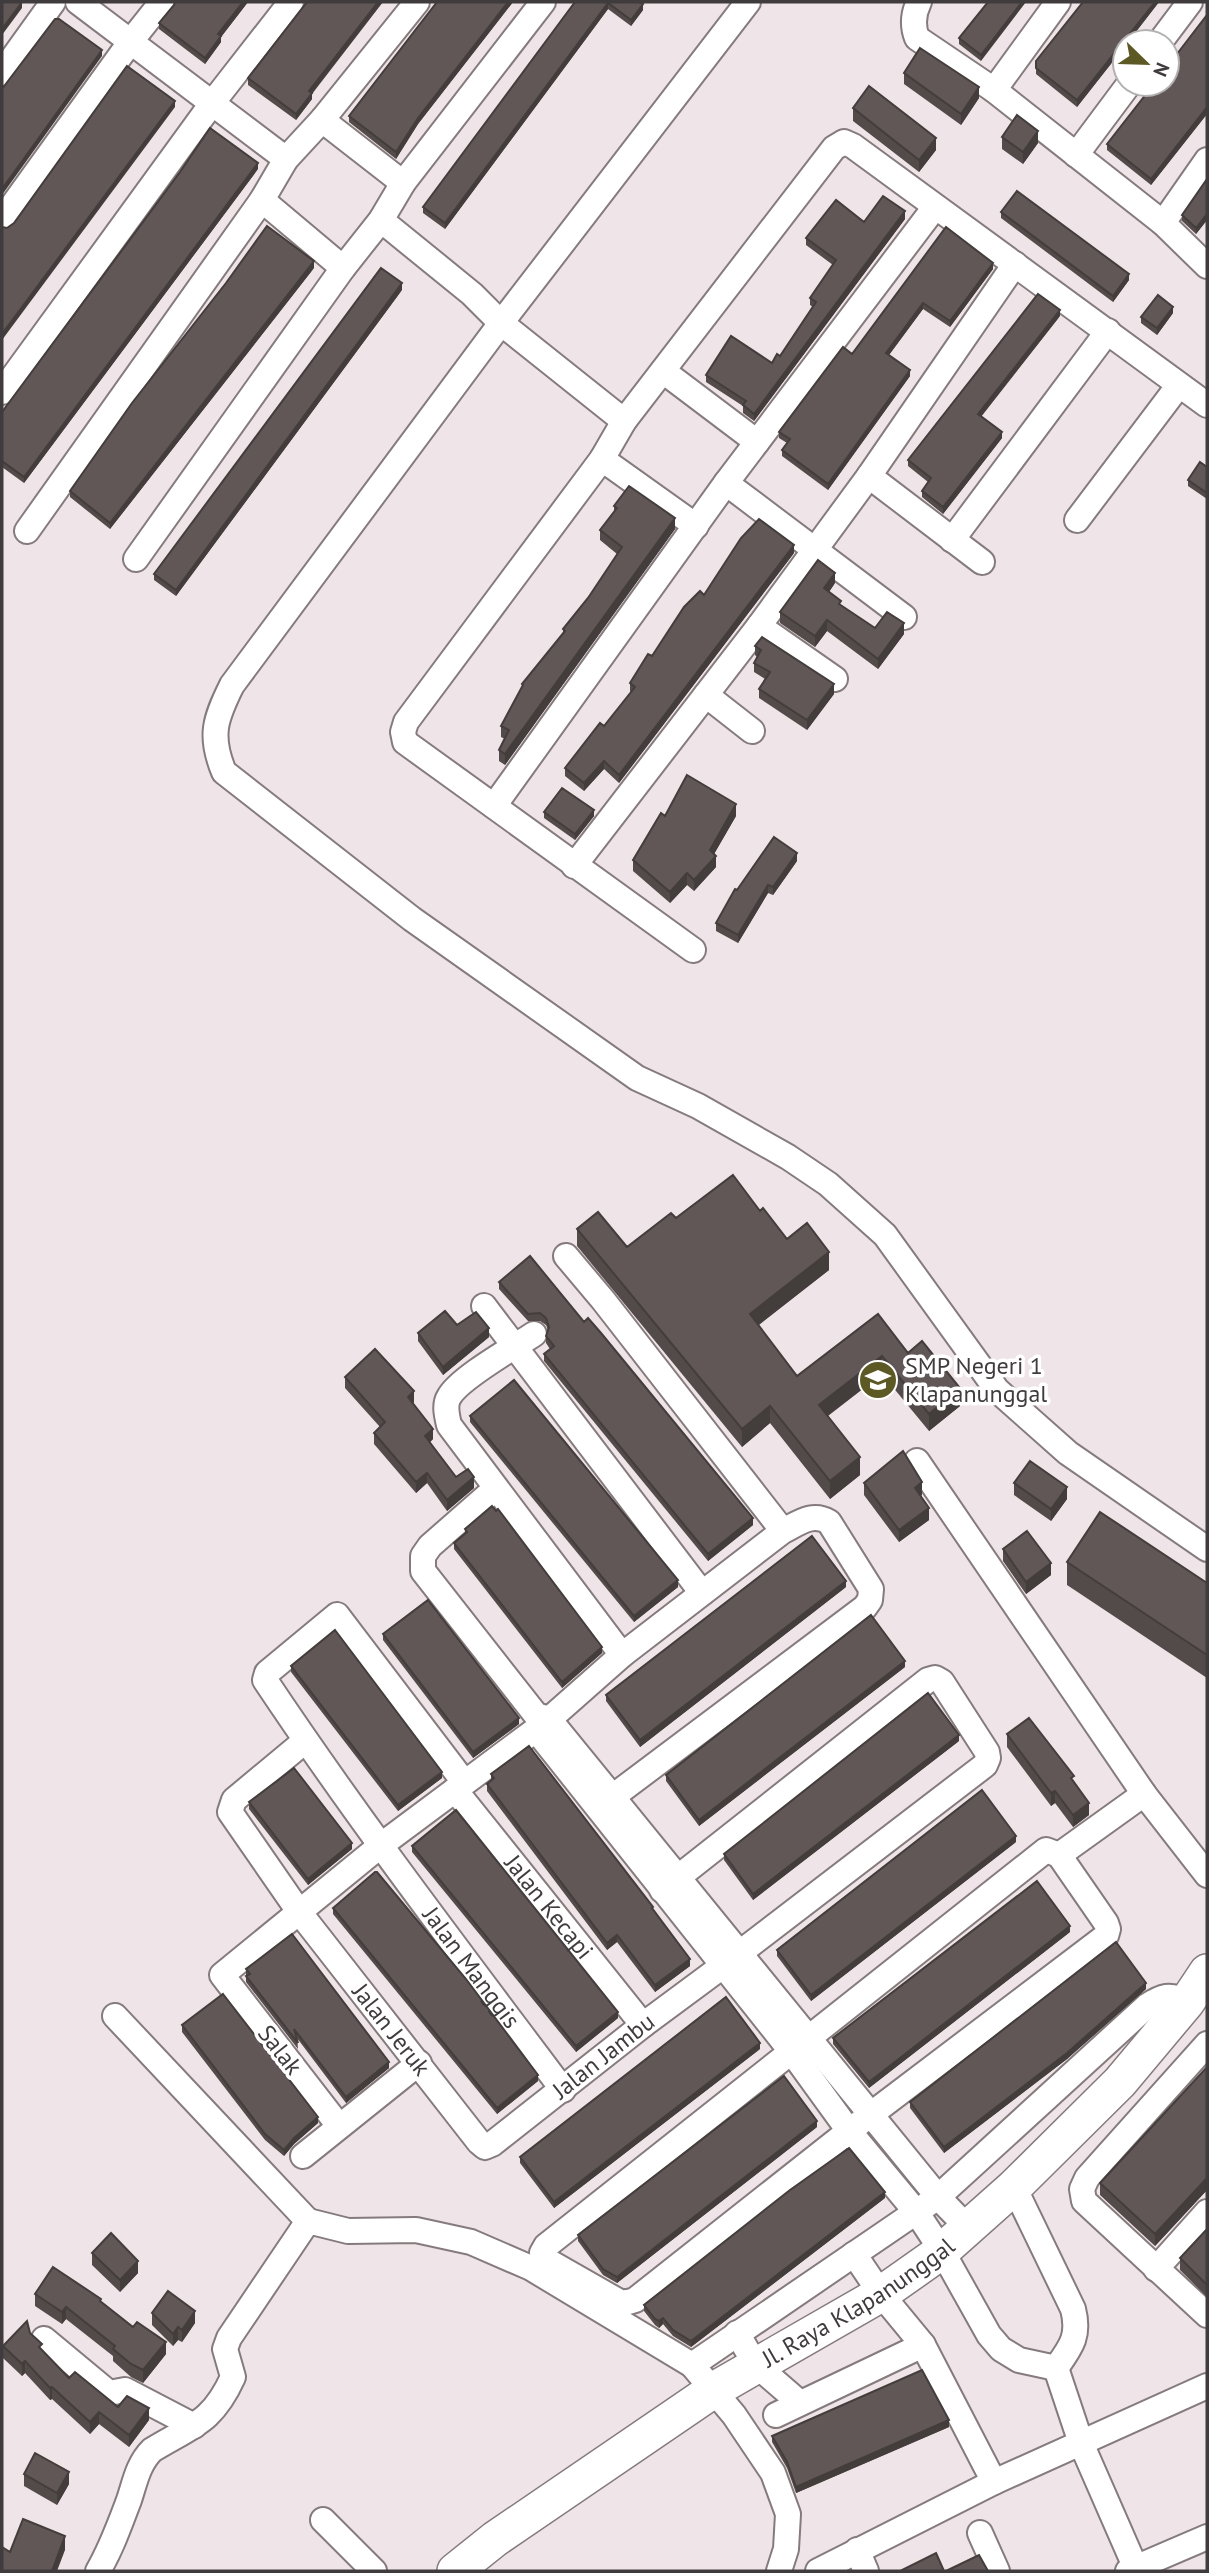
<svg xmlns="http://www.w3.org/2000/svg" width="1209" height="2573" font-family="'PT Sans',sans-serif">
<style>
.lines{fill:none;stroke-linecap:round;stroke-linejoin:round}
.street-casing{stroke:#857b7d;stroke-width:28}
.secondary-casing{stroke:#857b7d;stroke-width:38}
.street{stroke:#fff;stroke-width:24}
.secondary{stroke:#fff;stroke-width:35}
.wall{fill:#534b4a}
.shaded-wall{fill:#433d3c}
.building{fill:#605756;stroke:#433d3c;stroke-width:2}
.labels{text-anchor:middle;stroke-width:7;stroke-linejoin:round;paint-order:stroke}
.poi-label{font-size:24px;fill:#403c3d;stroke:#fff;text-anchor:start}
.street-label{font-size:24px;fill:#403c3d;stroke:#fff}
</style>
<rect width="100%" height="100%" fill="#efe4e7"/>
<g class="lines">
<defs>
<g id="street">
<path d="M78,2L286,159"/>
<path d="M748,2L501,323L232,685C215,719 209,736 224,772L412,919L637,1078L698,1106L788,1157L828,1184L885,1235L997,1390L1068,1453L1207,1549"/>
<path d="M919,2C913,14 912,25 917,38L994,90L1163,223L1207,266"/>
<path d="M1160,42L1190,2"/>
<path d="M2,73L53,2"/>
<path d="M994,90L1058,2"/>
<path d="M322,120L403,183"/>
<path d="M1076,155L1129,84"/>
<path d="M262,200L343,268"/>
<path d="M2,220L131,41L162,2"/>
<path d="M381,220L472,294L501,323L624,421"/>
<path d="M1163,223L1207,160"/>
<path d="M663,371L757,442"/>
<path d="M2,392L213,102L291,2"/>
<path d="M602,459L696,526"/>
<path d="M869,476L982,562"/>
<path d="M726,483L904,617"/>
<path d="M1077,520L1179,385"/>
<path d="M27,531L262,200L286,159L322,120L417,2"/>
<path d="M952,540L1108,331"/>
<path d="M136,559L343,268L381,220L403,183L543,2"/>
<path d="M759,626L835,679"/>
<path d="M706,695L752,731"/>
<path d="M494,806L726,483L935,207"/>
<path d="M574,866L759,626L869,476L1015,264"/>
<path d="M693,950L405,742L403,732L406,722L602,459L624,421L834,148L844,142L853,146L1207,405"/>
<path d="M566,1256L603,1300L783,1531"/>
<path d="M484,1306L702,1593"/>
<path d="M534,1334C515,1347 459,1378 449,1397C444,1405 447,1416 449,1425L622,1655"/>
<path d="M917,1461L1144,1794L1207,1875"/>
<path d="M495,1489L430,1546L423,1556V1571L536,1715L549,1719L938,2197L966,2226"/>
<path d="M544,1740L791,2051L849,2131L917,2213L942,2251L989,2335L1001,2349L1019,2360L1056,2368"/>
<path id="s1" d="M305,1741L234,1800L230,1812L300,1913L479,2142L485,2147L492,2144L643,2025L724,1965L985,1765L988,1758L987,1752L942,1682L935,1678L928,1680L662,1890"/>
<path id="s2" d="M464,1782L337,1615L267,1673L265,1680C359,1821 462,1955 563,2090"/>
<path id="s3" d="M455,1790L643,2025"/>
<path d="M1046,1850L1059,1855L1106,1923L1108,1929L1106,1936L849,2131L635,2300L625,2303L618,2301L546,2260L542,2253L546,2246Z"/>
<path d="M1059,1855L1144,1794"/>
<path d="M115,2016L308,2221"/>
<path d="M1207,2044L1087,2178L1082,2189L1084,2201L1207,2315"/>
<path d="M339,2126L222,1975L380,1846L545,1723L622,1655L783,1531C799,1523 812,1512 829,1522L871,1589L870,1600L865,1607L599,1807"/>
<path d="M303,2156L419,2063"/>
<path d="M1014,2187L1073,2309C1080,2336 1071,2347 1056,2368"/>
<path d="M854,2254L881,2294L923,2345L994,2482"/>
<path d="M1156,2269L1207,2212"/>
<path d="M737,2333L755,2364L800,2403"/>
<path d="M44,2339L109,2393L125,2390L194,2426"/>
<path d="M692,2365L938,2197L1147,2006C1162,1996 1170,1993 1187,2002"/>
<path d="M1056,2368L1081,2443L1137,2571"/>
<path d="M776,2415L923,2345"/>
<path d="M323,2520L374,2571"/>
<path d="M980,2533L997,2571"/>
<path d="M857,2550L866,2571"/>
<path d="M98,2571C111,2549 120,2524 129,2500C135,2482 138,2464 152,2450C193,2425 212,2423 233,2377L225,2349L229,2338L308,2221L348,2231L416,2230L471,2242L531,2268L692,2365L734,2415L773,2473L788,2514L786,2549L779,2571"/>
<path d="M818,2571L994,2482L1207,2386"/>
<path d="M1128,2571L1207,2537"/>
</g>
<g id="secondary">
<path id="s4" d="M455,2571L495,2539L712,2391L881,2294L942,2251L1014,2187L1120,2082L1187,2002L1207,1972"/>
</g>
</defs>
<!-- street casing -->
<use href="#street" class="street-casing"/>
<!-- secondary casing -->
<use href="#secondary" class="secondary-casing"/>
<!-- street -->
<use href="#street" class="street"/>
<!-- secondary -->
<use href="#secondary" class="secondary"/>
</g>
<!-- wall -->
<path class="wall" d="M175,2H248L221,37V42L205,64L159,29V23L174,5Z
M437,2H513L418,124L396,159L349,122V116Z
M575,2H644L642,4L643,10L631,26L608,9L445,229L423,213V207Z
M988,2L981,61L959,44V38Z
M1159,2L1128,42H1125V46L1077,107L1036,74V61Z
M1207,15V114L1151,185L1107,150V144Z
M904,73L979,98L961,125L904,84Z
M248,78L312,94V99L296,120L248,85Z
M853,108L936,150L919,172L853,121Z
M1002,137L1038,143L1023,164L1002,149Z
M258,169L24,483L2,467V412Z
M1207,179V220L1196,234L1182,221V215Z
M1001,212L1129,280L1113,302L1001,218Z
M905,219L754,421L743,413V406L706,382V375L772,363L780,356L813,307L810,305V298L833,265L806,245V238L864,222Z
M946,227L993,269L950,327L923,309L889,355L910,376L828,490L782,456V450L787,443L779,438V432L852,354Z
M314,268L110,529L70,497V491Z
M402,290L176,596L154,580V574Z
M1173,313L1157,335L1141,323V317Z
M1060,316L981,417L1002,438L943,514L922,497V491L928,482L908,466V460Z
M1207,467V499L1188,486V480Z
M614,506L675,529L505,765L499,761V750L505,739L501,737V726L522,689V684L563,634V629L588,598L617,554L600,540V530L614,512Z
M794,553L619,783L604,769L584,791L565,776V768L604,726L631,692L630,691V683L704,595Z
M835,583L829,592L841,605L875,628L904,634L878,669L827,631L815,647L780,623V612Z
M755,646L834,694L807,730L759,698V689L765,679L754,672V663L757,657L755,655Z
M544,812L594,816L575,840L544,818Z
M665,816H736L714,854L716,867L694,891L687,885L670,903L633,871V860Z
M797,861L773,895L768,893L738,943L716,931V923L737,890Z
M760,1211L787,1239L829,1270L758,1325L797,1376L878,1314L908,1353L960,1406L929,1431L882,1374L828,1416L860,1475L830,1499L770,1423L742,1447L577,1246V1229L627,1247L676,1218Z
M530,1256L753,1525L708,1561L544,1361V1354L550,1349L546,1343V1336L548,1330L546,1325L540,1321H528L499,1289V1282Z
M457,1325L489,1337L443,1375L418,1341V1333Z
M345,1377L414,1402L413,1403L433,1439L430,1442L456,1477L474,1488L447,1511L427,1483L416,1493L374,1444V1433L380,1427L345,1388Z
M470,1416L678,1587L634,1622L470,1422Z
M864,1483L922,1495L920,1496L929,1520L899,1542L864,1495Z
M1014,1483L1067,1499L1051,1521L1014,1495Z
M496,1511L602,1653L562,1688L454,1549V1543L465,1534V1529Z
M1003,1549L1051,1575L1026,1594L1003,1561Z
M1067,1562L1207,1583V1678L1067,1585Z
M846,1587L640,1747L606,1701V1695Z
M383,1634L519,1724L473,1758L383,1640Z
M291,1666L442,1778L398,1811L291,1672Z
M905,1667L699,1826L666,1781V1775Z
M1007,1734L1074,1782L1089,1815L1073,1827L1055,1803L1051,1806L1007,1747Z
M959,1741L753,1900L724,1860V1854Z
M491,1774L653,1910L690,1966L655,1992L617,1942L607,1950L487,1791V1784L491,1781Z
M249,1802L352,1849L308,1885L249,1809Z
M1016,1842L811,2001L777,1956V1950Z
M412,1846L618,2018L576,2052L412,1852Z
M333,1908L538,2081L497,2114L333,1914Z
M1070,1932L869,2088L833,2044V2038Z
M246,1969L389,2068L346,2103L297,2038L298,2049L246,1982Z
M1146,1989L1067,2059L944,2153L910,2108V2102Z
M182,2025L318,2123L294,2144L284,2156L265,2140L182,2032Z
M760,2049L554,2208L520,2163V2157Z
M1207,2067V2190L1155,2246L1100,2195V2183Z
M817,2127L617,2283L603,2275L578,2241V2235Z
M885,2198L691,2347L673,2336L663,2324L659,2328L655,2325L644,2311V2305Z
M1207,2229V2297L1180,2270V2258Z
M92,2253L138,2273L120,2292L92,2265Z
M35,2294L101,2302L166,2354L143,2383L131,2377L113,2361V2356L66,2319L62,2324L35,2306Z
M152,2313L195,2323L182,2342L178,2340L173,2346L152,2325Z
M30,2333L42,2350L69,2378L118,2407L149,2420L129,2447L99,2424L90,2434L52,2399L50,2400L25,2373L22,2376L3,2358V2346Z
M949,2427L796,2493L787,2468L772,2442V2436Z
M24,2474L69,2484L57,2505L24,2486Z"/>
<!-- shaded-wall -->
<path class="shaded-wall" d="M22,2V8L2,35V29Z
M243,2H248L221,37V42L205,64V58L218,34Z
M378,2H383L312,94V99L296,120V114L309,91Z
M508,2H513L418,124L396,159V152L418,118Z
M1022,2H1026L981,61V55Z
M1155,2H1159L1128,42H1125V46L1077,107V100Z
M608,3V9L445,229V223Z
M643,4V10L631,26V20Z
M102,50V56L2,195V189Z
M979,87V98L961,125V114Z
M175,101V107L2,340V334Z
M1207,107V114L1151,185V179Z
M1038,131V143L1023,164V152Z
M936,138V150L919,172V160Z
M258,163V169L24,483V477Z
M905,211V219L754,421V414Z
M1207,214V220L1196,234V228Z
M314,261V268L110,529V523Z
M993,263V269L950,327V321Z
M1129,274V280L1113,302V296Z
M402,283V290L176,596V590Z
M923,303V309L886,359V353Z
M1173,307V313L1157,335V328Z
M1060,310V316L978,420V414Z
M910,370V376L828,490V484Z
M1002,432V438L943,514V507Z
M675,518V529L505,765V754Z
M794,545V553L619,783V775Z
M835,573V583L824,599V588Z
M827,620V631L815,647V636Z
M904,623V634L878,669V659Z
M834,684V694L807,730V720Z
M604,761V769L584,791V783Z
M736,804V816L710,861V850Z
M594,810V816L575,840V834Z
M797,853V861L773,895V887Z
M716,856V867L694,891V880Z
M687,873V885L670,903V892Z
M768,885V893L738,943V935Z
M829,1252V1270L750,1332V1314Z
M489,1328V1337L443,1375V1367Z
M882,1356V1374L819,1422V1405Z
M960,1388V1406L929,1431V1414Z
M414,1391V1402L408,1408V1397Z
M770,1406V1423L742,1447V1429Z
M433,1429V1439L425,1447V1436Z
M860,1457V1475L830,1499V1481Z
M427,1473V1483L416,1493V1482Z
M474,1477V1488L447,1511V1500Z
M922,1482V1495L915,1500V1488Z
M1067,1487V1499L1051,1521V1509Z
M929,1508V1520L899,1542V1530Z
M753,1518V1525L708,1561V1554Z
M1051,1563V1575L1026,1594V1582Z
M678,1580V1587L634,1622V1616Z
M846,1581V1587L640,1747V1740Z
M602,1647V1653L562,1688V1682Z
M905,1661V1667L699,1826V1820Z
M519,1718V1724L473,1758V1752Z
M959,1735V1741L753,1900V1894Z
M442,1772V1778L398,1811V1805Z
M1055,1791V1803L1051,1806V1793Z
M1089,1803V1815L1073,1827V1815Z
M1016,1836V1842L811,2001V1995Z
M352,1843V1849L308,1885V1879Z
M1070,1926V1932L869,2088V2082Z
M617,1935V1942L607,1950V1943Z
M690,1959V1966L655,1992V1985Z
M1146,1983V1989L1067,2059L944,2153V2147Z
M618,2012V2018L576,2052V2046Z
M760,2043V2049L554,2208V2202Z
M389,2062V2068L346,2103V2097Z
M538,2075V2081L497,2114V2108Z
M318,2117V2123L294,2144L284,2156V2150L294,2138Z
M817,2121V2127L617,2283V2277Z
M1207,2178V2190L1155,2246V2234Z
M885,2192V2198L691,2347V2341Z
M138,2261V2273L120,2292V2280Z
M66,2307V2319L62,2324V2312Z
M195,2311V2323L182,2342V2330Z
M663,2318V2324L659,2328V2321Z
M178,2327V2340L173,2346V2334Z
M166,2342V2354L143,2383V2370Z
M25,2361V2373L22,2376V2364Z
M52,2387V2399L50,2400V2388Z
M149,2408V2420L129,2447V2435Z
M99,2412V2424L90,2434V2422Z
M949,2420V2427L796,2493V2487Z
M69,2472V2484L57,2505V2493Z
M65,2536V2550L57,2571H52Z"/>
<!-- building -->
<path class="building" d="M2,2H22L2,29Z
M175,2H243L218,34L221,36L205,58L159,23L174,5Z
M307,2H378L309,91L312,93L296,114L248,78Z
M437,2H508L418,118L396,152L349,116Z
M575,2H639L643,4L631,20L608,3L445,223L423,207Z
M988,2H1022L981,55L959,38Z
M1083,2H1155L1077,100L1036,68V61Z
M1207,15V107L1151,179L1107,144L1154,84H1167V67Z
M55,19H59L102,50L2,189V89Z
M920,48L979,87L961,114L904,73Z
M127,66L175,101L2,334V227L7,228L14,223Z
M869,86L936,138L919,160L853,108Z
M1017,115L1038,131L1023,152L1002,137Z
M210,128L258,163L24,477L2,461V412L180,172Z
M1207,179V214L1196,228L1182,215Z
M1017,191L1129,274L1113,296L1001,212Z
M883,196L905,211L754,414L743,405L746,401L706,375L731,336L772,363L777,354L780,356L816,302L810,298L836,260L806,238L836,200L864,222Z
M267,226L314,261L110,523L70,491L132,403L226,283Z
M946,227L993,263L950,321L923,303L886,353L910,370L828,484L782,450L790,439L779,432L843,347L852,354Z
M381,268L402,283L176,590L154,574Z
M1038,294L1060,310L978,414L1002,432L943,507L922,491L931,478L908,460Z
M1158,295L1173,307L1157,328L1141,317Z
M1200,462L1207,467V493L1188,480Z
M629,486L675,518L505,754L499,750L509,730L501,726L523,685L522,684L565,631L563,629L588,598L622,547L600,530L617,508L614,506Z
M759,519L794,545L619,775L604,761L584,783L565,768L600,723L604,726L635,687L630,683L648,654L652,656L684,607L700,591L704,595L741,538Z
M818,560L835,573L824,588L841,601L839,604L875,628L887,612L904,623L878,659L827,620L815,636L780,612Z
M762,637L834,684L807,720L759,689L770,672L754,663L761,650L755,646Z
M687,775L736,804L710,850L716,856L694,880L687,873L670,892L633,860L661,813L665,816Z
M562,788L594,810L575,834L544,812Z
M774,837L797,853L773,887L768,885L738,935L716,923L735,889L737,890Z
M733,1175L760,1211L763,1208L787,1239L807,1223L829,1252L750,1314L797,1376L878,1314L908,1353L922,1341L960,1388L929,1414L882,1356L819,1405L860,1457L830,1481L770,1406L742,1429L577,1229L598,1212L627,1247L671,1213L676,1218Z
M530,1256L584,1322L588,1318L601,1333L753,1518L708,1554L544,1354L554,1346L546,1336L549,1327L546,1318L540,1313L528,1314L499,1282Z
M445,1311L457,1325L476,1312L489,1328L443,1367L418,1333Z
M375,1349L414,1391L408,1397L433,1429L425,1436L456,1477L468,1469L474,1477L447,1500L427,1473L416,1482L374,1433L385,1422L345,1377Z
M514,1380L678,1580L634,1616L470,1416Z
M903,1451L922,1482L915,1488L929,1508L899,1530L864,1483Z
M1030,1461L1067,1487L1051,1509L1014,1483Z
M492,1506L496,1511L498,1509L602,1647L562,1682L454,1543L467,1532L465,1529Z
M1100,1512L1207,1583V1655L1067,1562Z
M1027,1531L1051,1563L1026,1582L1003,1549Z
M812,1536L846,1581L640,1740L606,1695Z
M428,1600L519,1718L473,1752L383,1634Z
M871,1615L905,1661L699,1820L666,1775Z
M335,1630L442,1772L398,1805L291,1666Z
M928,1693L959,1735L753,1894L724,1854Z
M1029,1718L1074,1776L1071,1778L1089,1803L1073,1815L1055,1791L1051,1793L1007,1734Z
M529,1746L653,1907L652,1908L690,1959L655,1985L617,1935L607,1943L487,1784L494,1778L491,1774Z
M294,1768L352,1843L308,1879L249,1802Z
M982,1790L1016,1836L811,1995L777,1950Z
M456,1810L618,2012L576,2046L412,1846Z
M375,1872H377L466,1979L538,2075L497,2108L333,1908Z
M1037,1881L1070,1926L869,2082L833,2038Z
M292,1934L389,2062L346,2097L294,2029L298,2043L246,1976L250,1974L246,1969Z
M1116,1942L1146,1983L1067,2053L944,2147L910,2102Z
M223,1994L318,2117L294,2138L284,2150L265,2134L182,2025Z
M726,1997L760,2043L554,2202L520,2157Z
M1207,2067V2178L1155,2234L1100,2183Z
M784,2076L817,2121L617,2277L603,2269L578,2235Z
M849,2148L885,2192L691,2341L673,2330L663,2318L659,2321L655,2319L644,2305L790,2190Z
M1207,2229V2285L1180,2258Z
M111,2233L138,2261L120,2280L92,2253Z
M53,2267L101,2299L100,2301L133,2327L137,2322L166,2342L143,2370L131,2364L113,2349L115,2346L66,2307L62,2312L35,2294Z
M168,2291L195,2311L182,2330L178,2327L173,2334L152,2313Z
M27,2321L30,2333L42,2344L39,2347L69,2378L75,2372L118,2407L127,2396L149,2408L129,2435L99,2412L90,2422L52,2387L50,2388L25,2361L22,2364L3,2346Z
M922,2370L949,2420L796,2487L787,2462L772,2436Z
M35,2453L69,2472L57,2493L24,2474Z
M23,2519L65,2536L52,2571H2V2547L10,2552Z
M936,2553L944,2571H903L902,2570Z
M979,2555L988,2571H946Z"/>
<!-- icons -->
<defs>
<symbol id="school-disc" viewBox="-11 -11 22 22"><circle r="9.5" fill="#5c5925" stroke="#fff"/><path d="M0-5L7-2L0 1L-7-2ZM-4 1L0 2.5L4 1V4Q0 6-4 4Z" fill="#fff"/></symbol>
</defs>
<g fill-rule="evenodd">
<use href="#school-disc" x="856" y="1358" width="44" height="44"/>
</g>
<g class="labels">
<!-- poi labels -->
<g class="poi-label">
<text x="905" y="1374">SMP Negeri 1<tspan x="905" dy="28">Klapanunggal</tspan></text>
</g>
<!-- street labels -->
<g class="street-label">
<text dy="8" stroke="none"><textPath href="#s3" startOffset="150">Jalan Kecapi</textPath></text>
<text dy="8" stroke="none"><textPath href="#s2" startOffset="662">Jalan Manggis</textPath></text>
<text dy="8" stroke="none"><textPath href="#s1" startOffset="376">Jalan Jeruk</textPath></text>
<text transform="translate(280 2050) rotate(52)" y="8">Salak</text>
<text dy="8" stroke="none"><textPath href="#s1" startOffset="676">Jalan Jambu</textPath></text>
<text dy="8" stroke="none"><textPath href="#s4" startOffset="485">Jl. Raya Klapanunggal</textPath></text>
</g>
</g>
<!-- border -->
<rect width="1209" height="2573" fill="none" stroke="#403c3d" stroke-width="7"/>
<!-- north arrow -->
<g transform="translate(1146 63) rotate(113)"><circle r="33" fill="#ffffff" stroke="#b3b1b1" stroke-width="2"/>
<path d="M0-5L12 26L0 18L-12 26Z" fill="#5c5925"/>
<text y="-10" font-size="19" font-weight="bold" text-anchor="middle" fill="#403c3d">N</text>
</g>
</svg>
